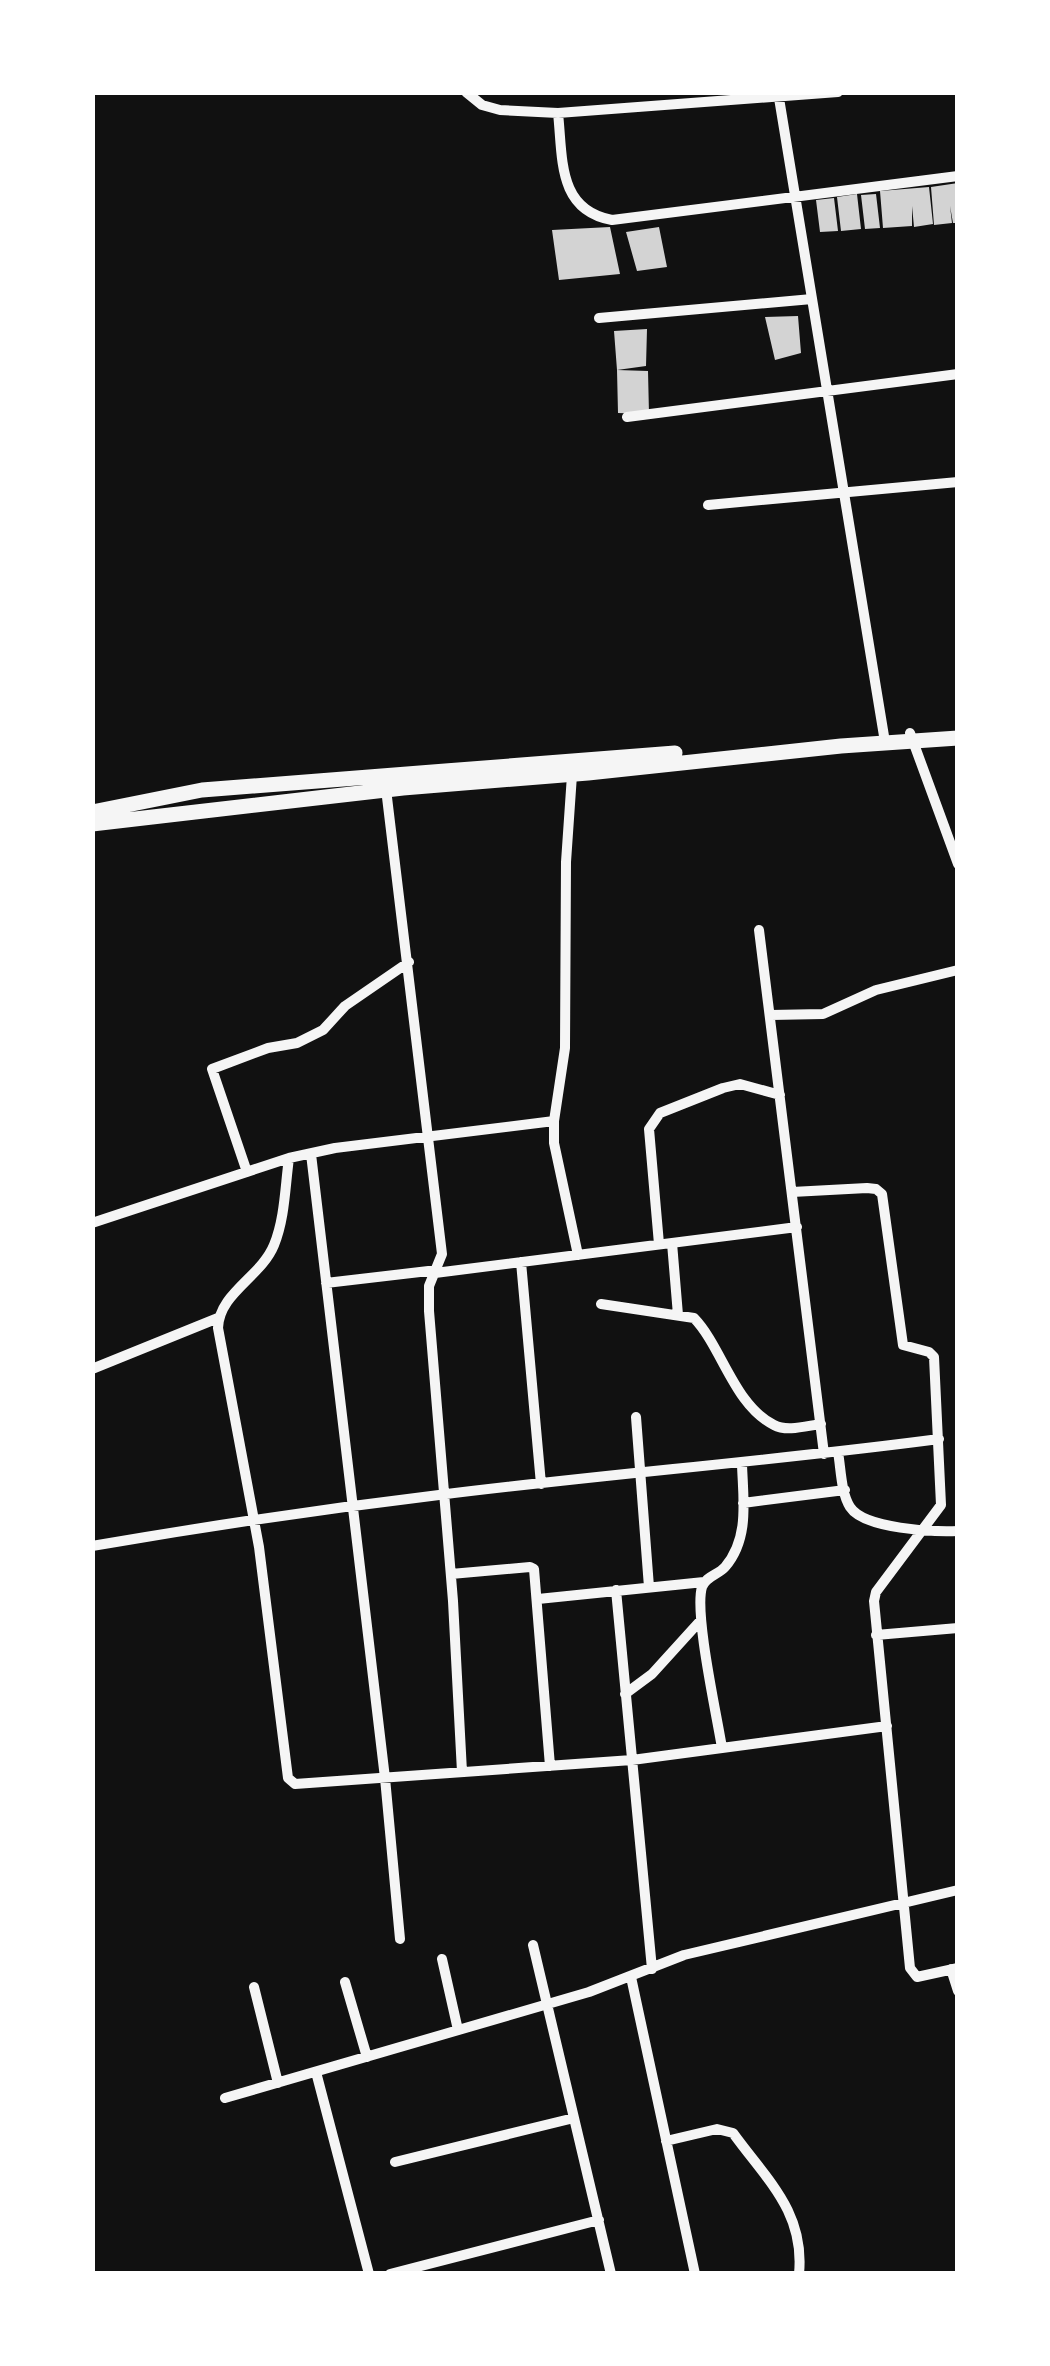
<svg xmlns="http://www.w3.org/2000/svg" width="1050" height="2366" font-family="'Source Serif 4',serif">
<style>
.building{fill:#d3d3d3}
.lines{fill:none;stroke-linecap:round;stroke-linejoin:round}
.minor{stroke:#f5f5f5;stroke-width:10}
.primary{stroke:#f5f5f5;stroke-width:15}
</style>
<rect width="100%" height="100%" fill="#111"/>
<!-- building -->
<path class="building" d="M958,183V223H953L950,206L952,223L934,225L931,187Z
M929,187L933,224L914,227L912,206V226L883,228L880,191Z
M857,194L861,229L841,231L837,197Z
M876,194L880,228L865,229L861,195Z
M834,198L838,231L820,232L816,200Z
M610,227L620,274L559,280L552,230Z
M659,227L667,267L637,271L626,232Z
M798,316L801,353L775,360L765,317Z
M647,329L646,366L617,370L614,331Z
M617,370L648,371L649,414L618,413Z"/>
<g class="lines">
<!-- minor -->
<path class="minor" d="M466,92L482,105L500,110L558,113L838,92
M778,92L884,736
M558,113C563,158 557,210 612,220L958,176
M599,318L812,299
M627,417L958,374
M708,505L958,482
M910,733L958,864
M572,775L566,862L565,1048L554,1121V1143L578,1255
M386,789L442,1254L429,1286V1311L453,1601L462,1772
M759,930L824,1454
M771,1015L823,1014L876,990L958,970
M311,1154L385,1778L400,1939
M289,1158C285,1187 285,1218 274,1245C261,1277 219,1293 218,1328L259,1547L288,1778L295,1784L632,1760L887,1726
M247,1172L212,1069L268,1048L297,1043L323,1030L345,1006L409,962
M792,1192L867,1188L876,1189L882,1194L903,1345L929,1352L934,1357L941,1505L876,1592L874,1601L910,1968L917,1977L958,1968
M92,1223L289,1158L335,1148L554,1121
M672,1243L678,1315
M659,1244L649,1129L660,1113L723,1088L740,1084L780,1095
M521,1262L541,1484
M435,1273L797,1227
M326,1283L437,1270
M601,1304L694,1318C722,1347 734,1405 774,1425C787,1432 806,1426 821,1424
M92,1369L218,1318
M636,1417L649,1587
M838,1452C841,1469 841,1493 850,1507C864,1529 934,1532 958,1531
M743,1503L845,1490
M92,1546C208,1526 323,1509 439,1495C606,1474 773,1461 939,1439
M451,1574L530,1567L534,1569L550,1766
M616,1590L652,1969
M538,1599L704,1582
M876,1635L958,1628
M625,1694L652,1674L701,1620
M722,1748C717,1716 694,1613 702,1587C706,1576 718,1575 725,1567C750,1538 743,1499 742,1464
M533,1945L611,2274
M442,1959L458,2030
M951,1969L958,1991
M631,1977L695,2274
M345,1982L367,2057
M254,1987L278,2083
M316,2072L369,2274
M225,2098L589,1992L684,1955L958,1890
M666,2141L717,2129L733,2133C767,2180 805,2212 799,2274
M395,2162L574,2118
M390,2274L599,2220"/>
<!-- primary -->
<path class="primary" d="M92,812L202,790L675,753
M92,824L403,788L588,773L841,746L958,738"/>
</g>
<!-- border -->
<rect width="1050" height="2366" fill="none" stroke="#ffffff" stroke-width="190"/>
</svg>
